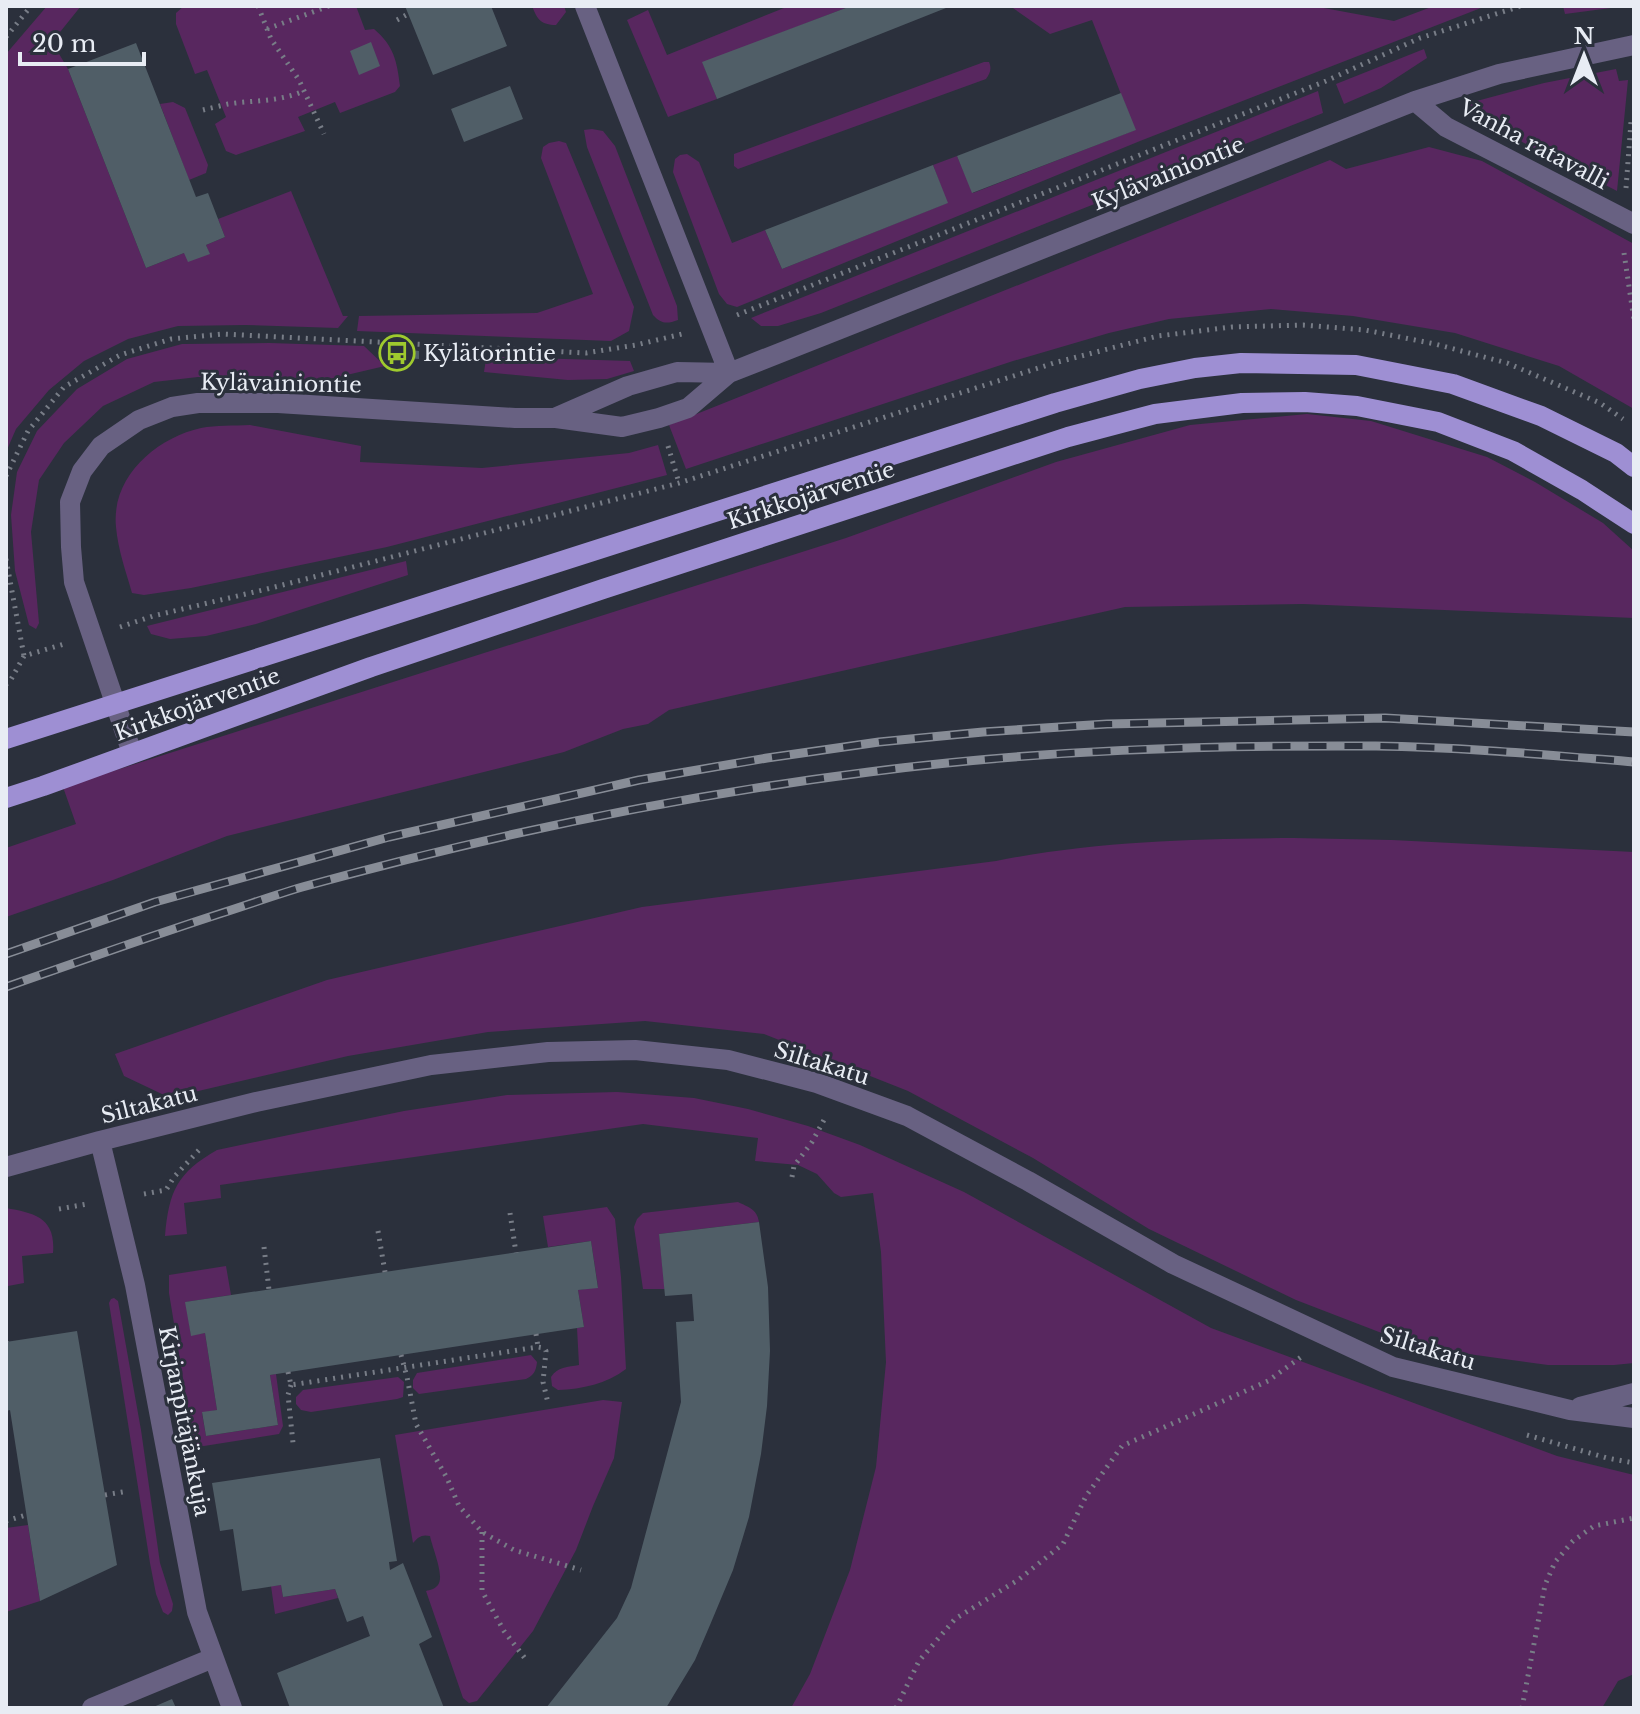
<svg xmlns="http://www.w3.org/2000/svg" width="1640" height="1714" font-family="'Libre Baskerville',serif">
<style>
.green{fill:#58275f}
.building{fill:#505e67}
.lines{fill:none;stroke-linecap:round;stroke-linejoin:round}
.path{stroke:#787d87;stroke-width:5;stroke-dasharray:2 6;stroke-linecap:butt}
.minor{stroke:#686182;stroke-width:20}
.major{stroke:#9e8fd3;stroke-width:20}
.rail-casing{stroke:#888d97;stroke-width:9}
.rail{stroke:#2b303c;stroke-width:6;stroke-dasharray:18;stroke-linecap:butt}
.labels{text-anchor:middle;stroke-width:6;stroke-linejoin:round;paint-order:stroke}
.street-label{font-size:22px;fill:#e8ecf4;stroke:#2b303c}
.poi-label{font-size:22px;fill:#e8ecf4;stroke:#2b303c;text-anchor:start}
</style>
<rect width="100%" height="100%" fill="#2b303c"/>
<!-- green -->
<path class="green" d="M47,6H81L52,42L68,69L146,268L184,253H209L206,245L225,237L218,219L291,191L343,316H348L338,328L245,325L178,326L128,339L84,361L49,390L16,429L6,452V54Z
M184,6H356L365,30L374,29C394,46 397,61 400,86L395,92L340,113L335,102L298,117L305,131L236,155L226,151L215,124L226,117L207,70L195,74L176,24V13Z
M532,6H564L566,12L556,25C541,25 537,19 532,6Z
M789,6H851L703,63L717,99L668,117L627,20L648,10L667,55Z
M1010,6H1313L1394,21L1434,6H1486L1140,141L737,307L727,304L719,294L673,172L675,159L680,155L687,154L699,162L732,243L765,230L782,269L947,203L933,165L957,156L973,193L1135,130L1092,20L1050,34Z
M1563,6H1626L1565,14Z
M1424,49L1427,58L1381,88L1344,104L1336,84Z
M984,62H989C992,69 990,73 986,79L738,169L734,166V154Z
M1616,69L1619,81L1628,80L1617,191L1468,114V108L1473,102L1544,83Z
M1318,91L1323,113L821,313L778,326H761L751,318Z
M173,102L185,108L208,165L206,173L189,180L160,104Z
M592,129L603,131L615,146L677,306L678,320C667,324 661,324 653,315L587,147L584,130Z
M559,141L566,143L634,307L629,331L611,341L357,331L359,316L537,313L593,294L541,158L543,147L549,143Z
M1429,147L1482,161L1634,244V409L1559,366L1455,333L1353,316L1271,309L1169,319L1109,333L1013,361L686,469L669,425L1330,160L1346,169Z
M269,343L364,346L385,366L321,381L198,377L154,382L103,406L64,443L39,480L31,532L39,623L36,629L29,625L15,571L11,515L17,472L37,431L77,389L127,359L182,344Z
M503,357L630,361L634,371L607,379L568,380L484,372L486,359Z
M1307,414L1371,421L1487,457L1535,482L1603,523L1634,551V618L1303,604L1125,607L669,710L648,724L623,729L564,752L227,836L113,880L6,917V848L76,824L63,787L846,538L1056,462L1190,425Z
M250,425L361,446L360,462L482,468L629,453L658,445L667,475L387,547L191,588L144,595L132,593C126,572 118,550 116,527C111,477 156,438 201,428C216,425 234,426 250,425Z
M406,561L408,575L256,624L206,636L170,639L151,634L147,626Z
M1293,838L1392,840L1634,852V1363L1614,1365H1548L1418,1347L1296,1300L1149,1229L1033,1158L908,1091L764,1034L645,1021L488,1032L348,1056L177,1096L164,1095L124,1076L115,1054L327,980L642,907L996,861C1096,841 1192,839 1293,838Z
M617,1092L694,1098L748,1109L808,1126L860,1145L964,1192L1211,1328L1557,1456L1634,1475V1674L1618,1681L1602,1708H791L810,1674L850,1570L876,1467L886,1362L881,1252L873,1193L841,1197L834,1193L817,1174L798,1165L755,1161L758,1138L643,1124L220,1185L221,1198L184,1203L187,1234L165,1236C169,1191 177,1173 217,1150L404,1111L507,1095Z
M738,1202C748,1207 757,1209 759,1222L659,1234L665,1289H643L634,1227L637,1219L643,1213Z
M607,1207L615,1219L621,1277L626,1369C606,1384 583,1389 558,1390L552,1386L551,1377C557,1367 568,1367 579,1365L577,1328L584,1327L578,1290L598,1287L591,1241L548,1247L543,1216Z
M6,1208C35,1213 56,1218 53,1253L22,1256L24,1283L8,1286Z
M226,1266L231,1295L186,1302L191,1335L205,1333L217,1410L202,1413L206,1436L278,1425L270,1375L276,1374L283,1426L279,1434L204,1446L197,1445L193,1439L169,1293V1275Z
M114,1298L118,1301L141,1430L160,1563L173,1604L172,1611L168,1615L163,1612L156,1594L150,1563L109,1303L111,1299Z
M531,1355L537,1362C536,1371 534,1375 526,1379L419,1394L413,1388V1380L417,1373Z
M398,1377L404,1382L403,1397L397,1399L311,1412L301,1410L296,1404V1397L303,1390Z
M603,1400L622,1402L614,1458L593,1506L576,1550L533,1631L477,1701L469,1703L463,1698L426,1591C430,1590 435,1589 438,1585C445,1576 432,1547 430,1536C422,1534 418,1537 413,1543L395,1435Z
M28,1525L40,1601L6,1612V1528Z
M281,1585L283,1597L335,1589L338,1598L275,1614L271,1586Z"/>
<!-- building -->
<path class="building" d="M405,6H491L507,46L433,75Z
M851,6H951L717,99L702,62Z
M371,42L380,66L359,75L350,51Z
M136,43L196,197L208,193L225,237L206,245L210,254L188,262L184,253L146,268L68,69Z
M510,86L523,119L464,142L451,109Z
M1121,93L1136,130L972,193L957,156Z
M933,165L948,203L782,269L765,230Z
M393,348L419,351V359L392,357Z
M759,1222L768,1287L770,1351L767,1406L761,1454L749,1517L733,1570L710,1625L695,1660L666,1708H546L617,1618L631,1588L681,1402L676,1322L694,1321L692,1294L665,1296L659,1234Z
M591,1241L598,1288L578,1290L584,1327L270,1375L278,1425L206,1436L202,1412L217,1410L205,1333L191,1336L185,1302Z
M77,1331L117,1565L40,1601L10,1410L6,1411V1342Z
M380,1458L397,1561L389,1562L390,1570L403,1563L432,1637L419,1644L444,1708H290L277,1673L370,1636L363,1616L347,1622L335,1589L283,1597L281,1585L242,1591L233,1529L220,1531L212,1483Z
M172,1699L176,1708H151Z"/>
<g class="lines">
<!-- path -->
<path class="path" d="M258,6L271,39L299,80L324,134
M397,20L408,14
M267,29L329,6
M6,37L31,6
M203,110C211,108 220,106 228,104C254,100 279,102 304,91
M1626,188L1631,122
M1624,253L1634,320
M737,315L1326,81L1420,38L1521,6
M668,446L679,483
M6,476L28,431L64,387L120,355L171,339L223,334L586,353L636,345L682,334
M6,559L24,656
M120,627L153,616L267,589L679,483L1054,363L1158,336L1232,327L1303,325L1365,330L1435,344L1507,363L1600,403L1623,419
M6,684L9,683L24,656L64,644
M792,1177L794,1166L812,1142L825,1118
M144,1194L166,1190L174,1177L199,1150L203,1149
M59,1209L87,1204
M510,1213L516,1253
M378,1231L385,1272
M264,1247L269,1290
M536,1334L538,1347
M6,1341V1342
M401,1355L407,1377L416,1424L447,1478L459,1506L482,1532L514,1550L581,1570
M288,1372L291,1385L538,1347L544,1348L546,1351L543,1382L548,1403
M291,1385L288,1395L293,1443
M1527,1435L1607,1458L1634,1463
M105,1495L128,1491
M6,1521L26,1515
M482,1532V1591L504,1631L527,1661
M896,1708L919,1661L955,1619L1018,1580L1063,1544L1086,1496L1122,1446L1268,1381L1301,1357
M1522,1708L1545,1585L1555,1562L1573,1541L1594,1526L1634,1518"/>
<!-- minor -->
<path class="minor" d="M585,6L729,373
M1415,101L1446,127L1634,224
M557,417L628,386L677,372L729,373
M132,753L74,582L71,547L70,502L82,471L101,446L139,420L172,407L198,403H278L515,418H556L622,427L659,418L688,408L729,373L1415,101L1499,74L1634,45
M100,1141L135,1285L197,1612L232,1708
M6,1167L100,1141L256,1102L431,1065L548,1052L635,1050L728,1060L817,1083L907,1116L1028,1181L1173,1264L1393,1367L1570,1410L1634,1418
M1580,1407L1634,1393
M92,1708L213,1658"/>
<!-- major -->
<path class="major" d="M6,739L1055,403L1140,379L1195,368L1241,363L1356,365L1453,384L1541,416L1616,453L1634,467
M6,798L43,786L371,667L603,589L1068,437L1155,414L1242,403L1305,402L1357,406L1438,422L1513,451L1582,490L1634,524"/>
<defs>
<path id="rail" d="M6,954L155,902L389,837L639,780L767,758L879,742L983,732L1107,724L1385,718L1634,732
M6,987C77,962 148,937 219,914C248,905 277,894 306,886C491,835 679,796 869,772C1037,750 1207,745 1376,746C1462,747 1548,755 1634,762"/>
</defs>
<!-- rail casing -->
<use href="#rail" class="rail-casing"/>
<!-- rail -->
<use href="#rail" class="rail"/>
</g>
<!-- icons -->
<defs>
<symbol id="bus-ring" viewBox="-11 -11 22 22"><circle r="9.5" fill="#2b303c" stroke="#9fca2e" stroke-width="1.5"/><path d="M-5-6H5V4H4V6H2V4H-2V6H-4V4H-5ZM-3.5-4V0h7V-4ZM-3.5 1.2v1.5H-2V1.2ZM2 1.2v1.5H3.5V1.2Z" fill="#9fca2e"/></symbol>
</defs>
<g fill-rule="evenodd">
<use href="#bus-ring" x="377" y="333" width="40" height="40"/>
</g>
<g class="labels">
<!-- street labels -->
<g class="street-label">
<text transform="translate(1534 144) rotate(28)" y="8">Vanha ratavalli</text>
<text transform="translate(1168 173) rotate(-22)" y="8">Kylävainiontie</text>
<text transform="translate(281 383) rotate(1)" y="8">Kylävainiontie</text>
<text transform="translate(811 495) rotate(-18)" y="8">Kirkkojärventie</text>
<text transform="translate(197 704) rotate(-20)" y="8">Kirkkojärventie</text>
<text transform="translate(822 1063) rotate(17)" y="8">Siltakatu</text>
<text transform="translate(149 1104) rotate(-14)" y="8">Siltakatu</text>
<text transform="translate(1428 1348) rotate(17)" y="8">Siltakatu</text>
<text transform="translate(185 1421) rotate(79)" y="8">Kirjanpitäjänkuja</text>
</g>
<!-- poi labels -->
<g class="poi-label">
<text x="423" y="361">Kylätorintie</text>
</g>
</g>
<!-- border -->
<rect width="1640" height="1714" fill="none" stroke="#e8ecf4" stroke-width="16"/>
<!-- north arrow -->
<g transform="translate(1584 56)" stroke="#2b303c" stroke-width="6" paint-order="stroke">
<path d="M0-6L14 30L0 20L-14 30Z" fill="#e8ecf4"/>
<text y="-12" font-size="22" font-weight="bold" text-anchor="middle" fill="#e8ecf4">N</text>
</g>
<!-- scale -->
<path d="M20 52v12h124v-12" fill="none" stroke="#e8ecf4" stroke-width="4"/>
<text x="32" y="52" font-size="24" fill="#e8ecf4" stroke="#2b303c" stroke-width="6" paint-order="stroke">20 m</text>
</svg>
